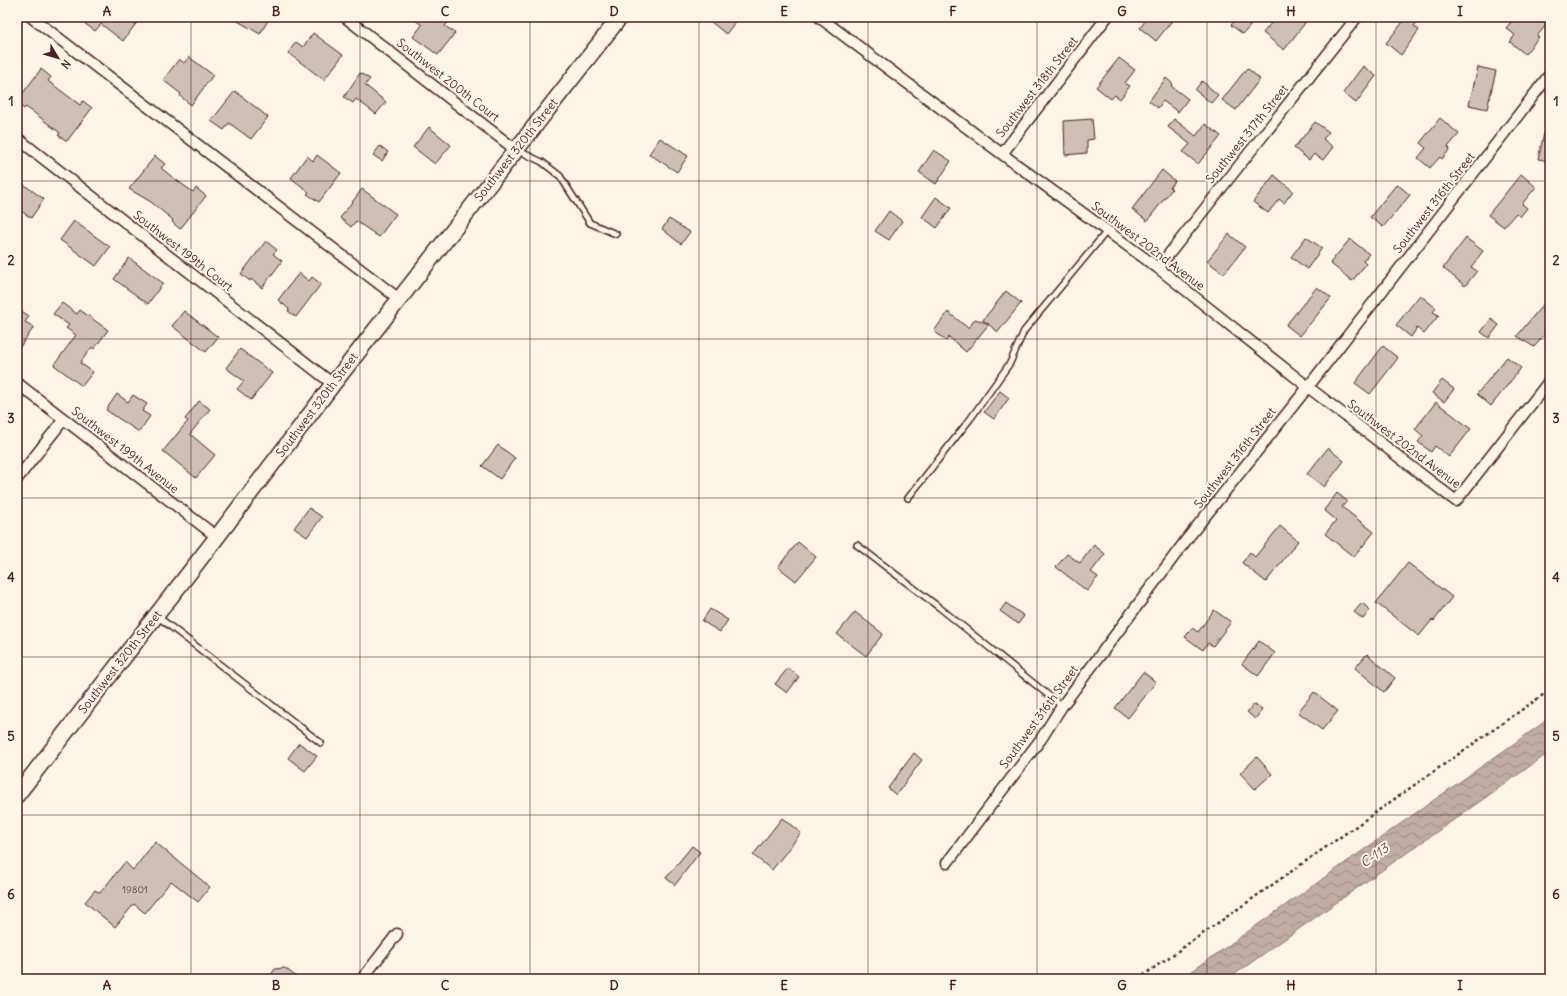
<svg xmlns="http://www.w3.org/2000/svg" width="1567" height="996" font-family="Delius,sans-serif">
<style>
.water{fill:url(#water-waves);stroke:#917474}
.building{fill:#cfc0b7;stroke:#4a1f2b}
.lines{fill:none;stroke-linecap:round;stroke-linejoin:round}
.lane-casing{stroke:#4a1f2b;stroke-width:8}
.street-casing{stroke:#4a1f2b;stroke-width:13}
.secondary-casing{stroke:#4a1f2b;stroke-width:18}
.path{stroke:#4a1f2b;stroke-width:2.5;stroke-dasharray:3 3;stroke-linecap:butt}
.lane{stroke:#fcf5e5;stroke-width:5}
.street{stroke:#fcf5e5;stroke-width:10}
.secondary{stroke:#fcf5e5;stroke-width:15}
.grid{fill:none;stroke:#4a1f2b;stroke-width:1;stroke-opacity:0.55}
.labels{text-anchor:middle;stroke-width:4;stroke-linejoin:round;paint-order:stroke}
.number-label{font-size:10px;fill:#6b474e}
.street-label{font-size:12px;fill:#4a1f2b;stroke:#fcf5e5}
.water-label{font-size:13px;font-style:italic;fill:#6d4950;stroke:#fcf5e5}
.neatline{fill:none;stroke:#4a1f2b;stroke-width:1.5}
.grid-label{font-size:13px;text-anchor:middle;font-weight:bold;fill:#4a1f2b}
</style>
<defs>
<pattern id="water-waves" width="16" height="10" patternUnits="userSpaceOnUse"><rect width="16" height="10" fill="#c0aca5"/><path d="M0 5q4-4 8 0t8 0" fill="none" stroke="#9e8b87"/></pattern>
</defs>
<rect width="100%" height="100%" fill="#fcf5e5"/>
<filter id="ink" filterUnits="userSpaceOnUse"><feTurbulence type="fractalNoise" baseFrequency=".025" numOctaves="2"/><feDisplacementMap in="SourceGraphic" scale="8" xChannelSelector="R" yChannelSelector="G"/><feConvolveMatrix kernelMatrix="1 2 1 2 8 2 1 2 1" color-interpolation-filters="sRGB"/></filter>
<g filter="url(#ink)">
<!-- water -->
<path class="water" d="M1550,718V752L1228,979H1181Z"/>
<!-- building -->
<path class="building" d="M88,17H141L123,41L101,24L95,31L84,23Z
M231,17H270L260,34Z
M411,17H452L445,26L455,33L438,55L413,37L422,25Z
M705,17H739L726,34Z
M1148,17H1175L1156,41L1140,28Z
M1238,17H1258L1243,34L1231,25Z
M1276,17H1298L1305,23L1284,50L1263,33Z
M1407,17H1420L1414,26L1419,30L1401,55L1386,43Z
M1515,17H1550V20L1537,36L1539,37L1525,54L1510,42L1515,35L1506,28Z
M313,33L343,55L324,80L288,53L296,42L303,47Z
M189,57L213,75L191,105L180,96L181,94L163,80L179,59L184,63Z
M1119,58L1135,70L1125,83L1130,86L1120,99L1115,95L1111,99L1096,87Z
M1363,66L1376,76L1356,103L1343,93Z
M1478,67L1496,71L1487,109L1469,105Z
M1247,68L1260,79L1236,110L1222,100Z
M41,69L51,77L48,81L80,105L83,101L92,108L67,141L58,135L60,133L37,115L26,107L24,109L17,103V101Z
M360,73L370,79L365,85L386,102L376,114L356,99L353,103L344,97Z
M1166,78L1173,84L1171,86L1188,99L1178,112L1163,101L1158,108L1149,101Z
M1202,81L1218,95L1211,103L1195,90Z
M235,91L268,117L251,139L229,123L224,130L211,121Z
M1440,118L1459,134L1448,147L1450,149L1442,159L1440,157L1430,168L1418,158L1426,148L1420,143Z
M1092,119L1094,139L1087,140V153L1065,155L1064,121Z
M1174,119L1196,136L1205,124L1221,136L1198,164L1183,152L1190,144L1168,127Z
M1315,122L1329,132L1323,139L1333,147L1323,160L1314,154L1309,160L1294,148Z
M1546,125H1550V161L1538,159Z
M429,127L451,145L435,164L413,147Z
M660,138L688,156L677,172L649,154Z
M380,146L388,152L382,161L373,155Z
M934,150L951,161L936,184L919,172Z
M317,155L341,173L319,202L307,194L309,192L291,178L307,156L313,161Z
M155,156L165,164L161,168L171,176L193,192L196,188L206,196L180,229L172,222L173,220L151,202L129,189Z
M1162,170L1175,181L1170,187L1172,189L1147,221L1132,209Z
M1521,174L1536,187L1522,204L1527,208L1520,217L1516,213L1504,227L1488,215Z
M1274,175L1293,191L1284,203L1279,199L1268,213L1253,202Z
M17,180L44,199L31,218L17,208Z
M1397,184L1410,195L1383,227L1370,217Z
M362,189L396,214L379,237L356,221L351,227L340,218Z
M936,197L951,208L937,228L922,217Z
M889,211L902,221L889,240L875,231Z
M669,219L690,232L681,244L662,229Z
M74,221L110,247L96,266L60,240Z
M1229,234L1245,247L1224,274L1207,261Z
M1306,237L1322,248L1307,269L1291,257Z
M1466,238L1483,251L1471,267L1477,271L1465,286L1443,268Z
M1350,239L1369,254L1363,261L1366,264L1352,281L1330,263Z
M266,241L277,250L273,254L282,261L262,288L251,279L250,281L241,274Z
M129,258L163,283L148,304L114,279Z
M299,273L309,281L312,277L321,284L296,317L288,311L289,309L278,300Z
M1317,287L1331,298L1300,336L1286,325Z
M1006,291L1021,303L998,332L983,320Z
M1420,295L1436,308L1433,312L1439,315L1424,334L1417,328L1411,337L1396,325Z
M1550,296V328L1534,347L1517,336Z
M62,303L77,314L80,310L108,330L94,349L92,347L80,363L93,372L82,386L54,365L76,335L66,328L69,325L53,314Z
M17,308L29,316L25,322L34,327L17,351Z
M184,311L218,337L206,352L172,326Z
M948,312L968,328L975,319L989,324L966,352L949,337L946,341L934,331Z
M1491,319L1499,325L1489,338L1481,332Z
M1383,346L1398,358L1370,394L1355,383Z
M240,349L272,373L251,400L237,389L244,381L226,368Z
M1507,357L1521,368L1491,406L1477,394Z
M1442,380L1454,389L1444,402L1432,393Z
M1000,391L1009,398L994,419L984,412Z
M117,394L128,402L133,395L147,404L142,411L150,416L139,432L106,410Z
M199,401L210,409L190,434L215,455L196,478L163,451L188,421L185,419Z
M1436,402L1471,429L1449,457L1435,446L1431,452L1418,442L1423,436L1415,429Z
M498,445L515,458L500,479L482,466Z
M1328,448L1344,461L1324,487L1307,474Z
M1337,493L1347,501L1342,507L1374,532L1354,557L1325,534L1336,520L1324,510Z
M309,508L322,517L307,537L294,528Z
M1280,526L1298,541L1266,582L1242,563L1250,552L1255,557Z
M798,542L816,557L796,581L778,567Z
M1094,545L1105,554L1091,572L1098,577L1087,591L1056,567L1067,554L1080,563Z
M1408,563L1452,597L1434,621L1432,620L1419,636L1376,603Z
M1006,603L1024,616L1018,624L1000,611Z
M1362,603L1370,610L1363,619L1354,612Z
M710,609L728,620L720,632L702,621Z
M1214,610L1231,622L1213,646L1208,643L1203,650L1185,637L1192,628L1198,632Z
M855,612L883,634L866,656L837,634Z
M1259,641L1275,653L1258,676L1242,664Z
M1367,654L1395,678L1384,692L1355,668Z
M788,668L799,677L787,693L775,684Z
M1143,672L1156,682L1128,718L1115,708Z
M1314,692L1338,711L1322,730L1298,712Z
M1254,704L1262,710L1255,719L1247,712Z
M299,743L317,756L305,771L288,758Z
M914,753L922,760L896,795L888,788Z
M1257,757L1272,774L1255,789L1240,773Z
M782,818L801,833L772,870L753,855Z
M155,842L210,887L198,902L171,881L145,913L134,904L115,927L85,902L95,890L100,893L125,862L133,870Z
M692,846L700,852L675,885L666,878Z
M285,968L299,979H268L275,969Z"/>
<g class="lines">
<defs>
<path id="lane" d="M517,150L542,162L560,176L590,223L616,234
M908,498L971,418L1010,363L1024,331L1107,231
M857,545L940,608L1062,706
M157,616L321,743"/>
<path id="street" d="M31,17L399,299
M345,17L516,150
M819,17L1002,154L1158,268L1308,387L1456,501L1550,380
M17,138L333,384
M1002,154L1107,17
M1158,268L1357,17
M17,383L217,537
M17,479L64,419
M947,863L1041,739L1062,706L1187,539L1308,387L1550,74
M362,979L397,934"/>
<path id="secondary" d="M17,795L217,537L333,384L620,17"/>
</defs>
<!-- lane casing -->
<use href="#lane" class="lane-casing"/>
<!-- street casing -->
<use href="#street" class="street-casing"/>
<!-- secondary casing -->
<use href="#secondary" class="secondary-casing"/>
<!-- path -->
<path class="path" d="M1138,979L1550,690"/>
<!-- lane -->
<use href="#lane" class="lane"/>
<!-- street -->
<use href="#street" class="street"/>
<!-- secondary -->
<use href="#secondary" class="secondary"/>
</g>
</g>
<!-- grid -->
<path class="grid" d="M191,17V979M360,17V979M530,17V979M699,17V979M868,17V979M1037,17V979M1207,17V979M1376,17V979M17,181H1550M17,339H1550M17,498H1550M17,657H1550M17,815H1550"/>
<g class="labels">
<!-- number labels -->
<g class="number-label">
<text x="135" y="893">19801</text>
</g>
<!-- street labels -->
<g class="street-label">
<text transform="translate(448 80) rotate(38)" y="4">Southwest 200th Court</text>
<text transform="translate(1037 87) rotate(-52)" y="4">Southwest 318th Street</text>
<text transform="translate(1247 134) rotate(-51)" y="4">Southwest 317th Street</text>
<text transform="translate(516 150) rotate(-52)" y="4">Southwest 320th Street</text>
<text transform="translate(1434 203) rotate(-52)" y="4">Southwest 316th Street</text>
<text transform="translate(1148 246) rotate(37)" y="4">Southwest 202nd Avenue</text>
<text transform="translate(183 251) rotate(38)" y="4">Southwest 199th Court</text>
<text transform="translate(317 405) rotate(-53)" y="4">Southwest 320th Street</text>
<text transform="translate(1404 444) rotate(37)" y="4">Southwest 202nd Avenue</text>
<text transform="translate(125 450) rotate(38)" y="4">Southwest 199th Avenue</text>
<text transform="translate(1235 458) rotate(-52)" y="4">Southwest 316th Street</text>
<text transform="translate(120 662) rotate(-52)" y="4">Southwest 320th Street</text>
<text transform="translate(1039 717) rotate(-54)" y="4">Southwest 316th Street</text>
</g>
<!-- water labels -->
<g class="water-label">
<text transform="translate(1374 855) rotate(-35)" y="5">C-113</text>
</g>
</g>
<!-- margin -->
<rect width="1567" height="996" fill="none" stroke="#fcf5e5" stroke-width="44"/>
<!-- north arrow -->
<g transform="translate(58 58) rotate(128)" stroke="#fcf5e5" stroke-width="3" paint-order="stroke">
<path d="M0-3L7 15L0 10L-7 15Z" fill="#4a1f2b"/>
<text y="-6" font-size="11" font-weight="bold" text-anchor="middle" fill="#4a1f2b">N</text>
</g>
<rect x="22" y="22" width="1523" height="952" class="neatline"/>
<g class="grid-label">
<text x="107" y="16">A</text>
<text x="276" y="16">B</text>
<text x="445" y="16">C</text>
<text x="614" y="16">D</text>
<text x="784" y="16">E</text>
<text x="953" y="16">F</text>
<text x="1122" y="16">G</text>
<text x="1291" y="16">H</text>
<text x="1460" y="16">I</text>
<text x="11" y="106">1</text>
<text x="1556" y="106">1</text>
<text x="11" y="265">2</text>
<text x="1556" y="265">2</text>
<text x="11" y="423">3</text>
<text x="1556" y="423">3</text>
<text x="11" y="582">4</text>
<text x="1556" y="582">4</text>
<text x="11" y="741">5</text>
<text x="1556" y="741">5</text>
<text x="11" y="899">6</text>
<text x="1556" y="899">6</text>
<text x="107" y="990">A</text>
<text x="276" y="990">B</text>
<text x="445" y="990">C</text>
<text x="614" y="990">D</text>
<text x="784" y="990">E</text>
<text x="953" y="990">F</text>
<text x="1122" y="990">G</text>
<text x="1291" y="990">H</text>
<text x="1460" y="990">I</text>
</g>
</svg>
